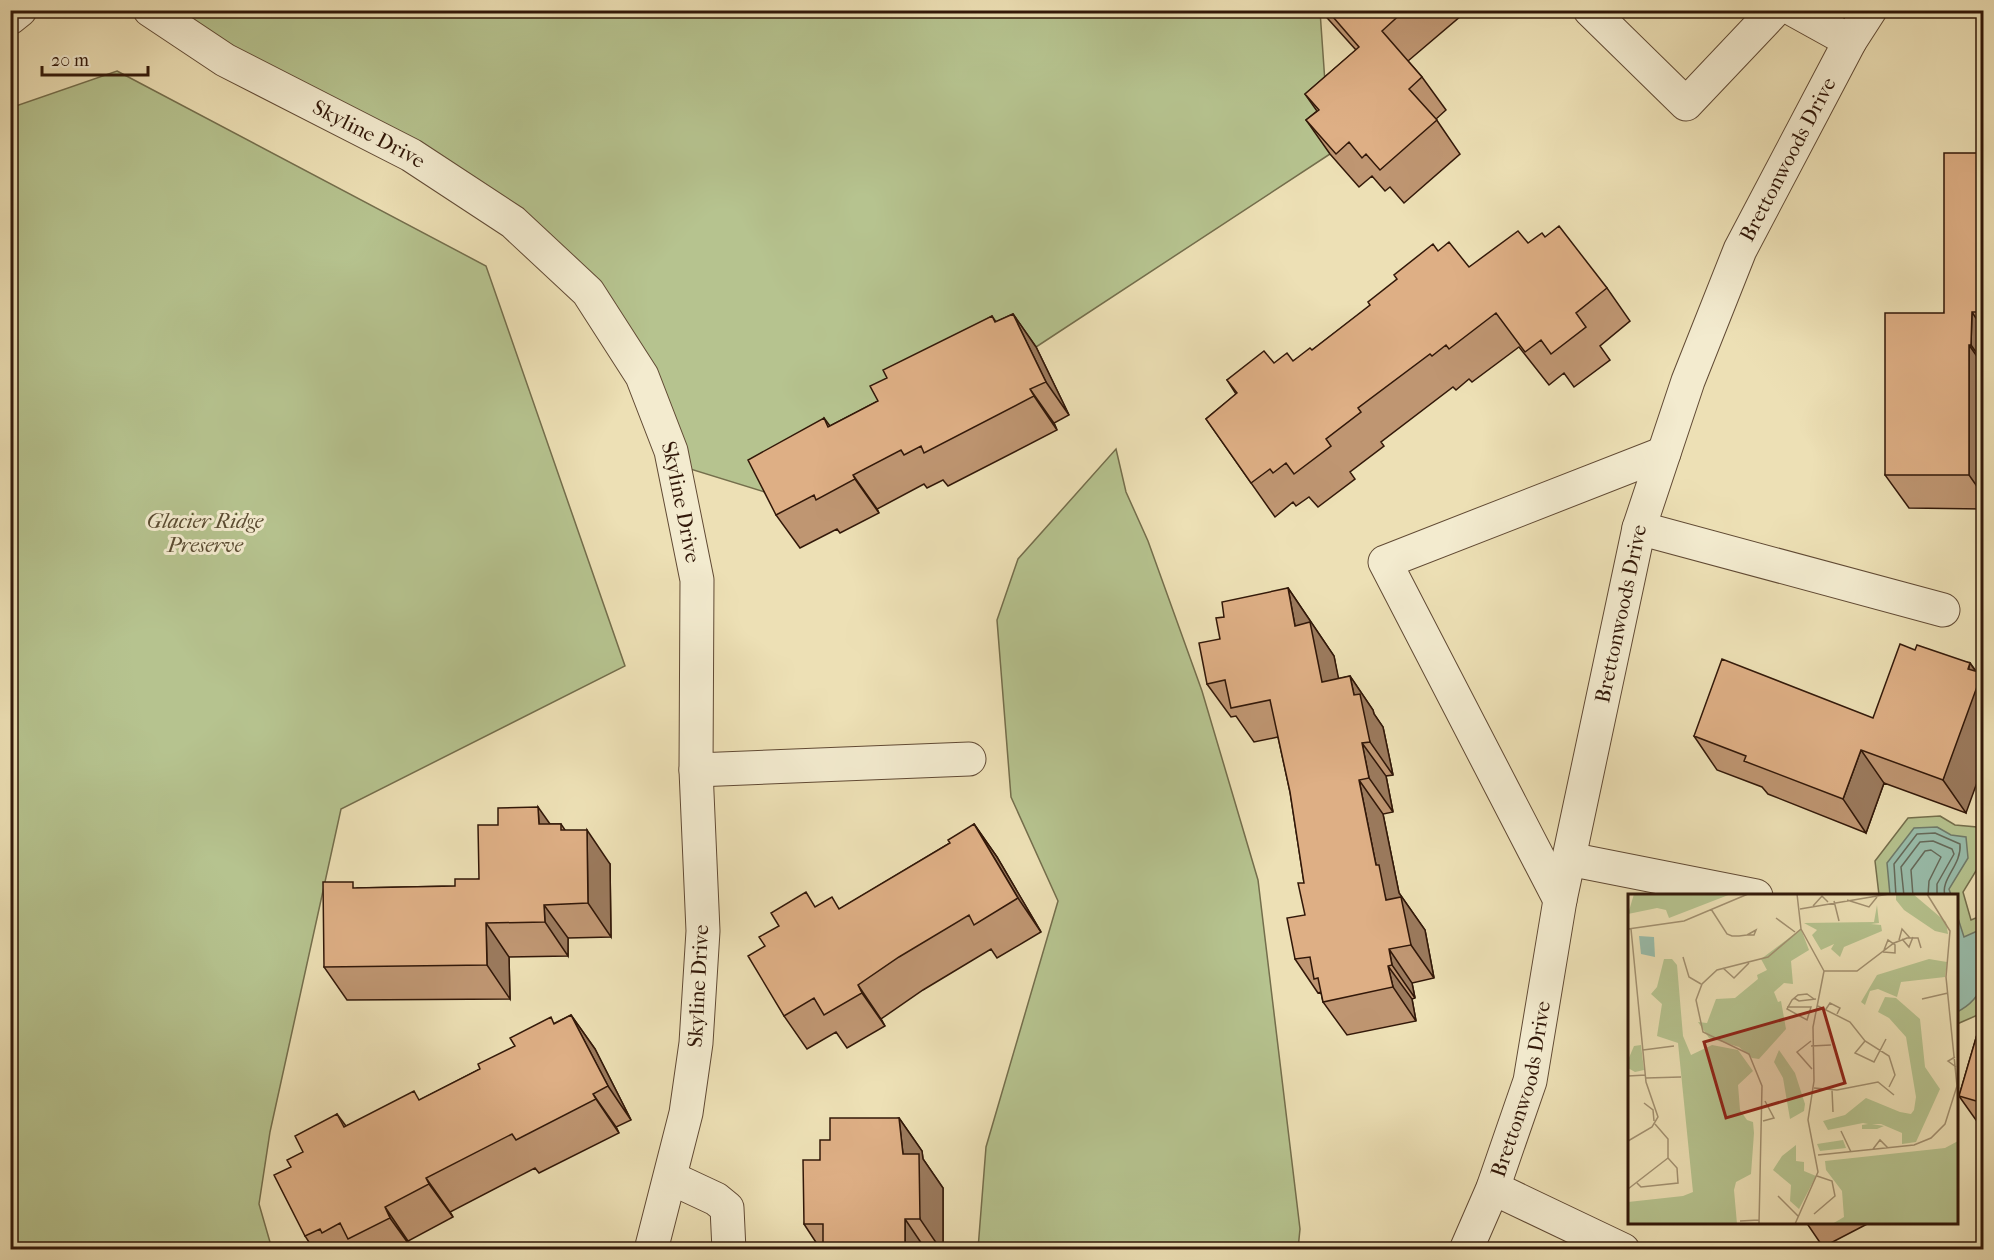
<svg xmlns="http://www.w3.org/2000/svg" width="1994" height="1260" font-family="'IM FELL French Canon',serif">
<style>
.green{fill:#b6c38f;stroke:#746e4c;stroke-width:1.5}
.water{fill:#99bdab;stroke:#707b6a;stroke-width:1.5}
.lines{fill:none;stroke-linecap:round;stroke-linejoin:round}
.shore{stroke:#666a5a;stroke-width:1.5}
.minor-casing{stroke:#614a34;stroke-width:35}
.minor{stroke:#f3ebcf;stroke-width:33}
.wall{fill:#bf9672;stroke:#321809;stroke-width:1.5}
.shaded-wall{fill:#9b7a5d;stroke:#321809;stroke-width:1.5}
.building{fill:#deaf85;stroke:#321809;stroke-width:1.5}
.labels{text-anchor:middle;stroke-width:6;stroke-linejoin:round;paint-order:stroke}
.street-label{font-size:21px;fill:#321809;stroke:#f3ebcf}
.park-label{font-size:21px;font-style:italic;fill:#5a4b31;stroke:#f3ebcf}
.inset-road{fill:none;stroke:#a29070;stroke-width:1.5}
.view{fill:#8f2418;fill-opacity:0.15;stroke:#8f2418;stroke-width:3}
.inset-edge{fill:none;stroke:#321809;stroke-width:3}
</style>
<rect width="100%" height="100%" fill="#ede0b5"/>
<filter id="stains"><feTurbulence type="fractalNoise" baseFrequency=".00333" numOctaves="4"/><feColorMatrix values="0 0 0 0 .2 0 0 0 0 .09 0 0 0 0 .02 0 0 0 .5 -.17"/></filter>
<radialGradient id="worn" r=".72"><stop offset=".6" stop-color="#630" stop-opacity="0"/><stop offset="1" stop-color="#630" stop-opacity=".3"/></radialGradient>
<!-- green -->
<path class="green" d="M150,11H1320L1330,154L1036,347L771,494L674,464L642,376L513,222Z
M117,71L486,266L625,666L341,809L270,1132L259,1204L272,1249H11L10,108Z
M1116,449L1126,492L1148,541L1202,691L1258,880L1300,1229L1298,1249H978L986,1147L1058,901L1011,797L997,620L1018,559Z
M1940,816L1955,825L1977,827L1982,861L1963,892L1971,920L1983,915L1984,1008L1980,1014L1957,1024L1956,896L1879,895L1875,861L1908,818Z"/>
<!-- water -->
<path class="water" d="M1937,827L1951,835L1966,837L1968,858L1949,889L1951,895H1890L1887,863L1914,828Z
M1956,912L1964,937L1984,928C1984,963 1993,994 1957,1012Z"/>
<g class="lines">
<!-- shore -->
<path class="shore" d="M1896,896L1894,864L1917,834L1935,833L1960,844C1962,865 1940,879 1945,896
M1904,896L1901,867L1920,842L1933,841L1952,849L1954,854L1937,884V896
M1913,896L1911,870L1925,851L1931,850L1941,857L1929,881L1928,896"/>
<defs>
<g id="minor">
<path id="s1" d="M150,10L225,60L411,155L513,222L588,292L642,376L671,451L697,580L696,770L703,931L696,1043L686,1113L651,1250"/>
<path d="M1590,10L1686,104L1775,10"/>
<path d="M1794,10L1850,41"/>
<path d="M10,18L20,10"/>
<path d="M1639,528L1943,610"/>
<path d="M696,770L969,759"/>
<path d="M1569,859L1756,896"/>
<path d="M1560,900L1385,562L1664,453"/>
<path d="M671,1178L716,1199L727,1208L729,1250"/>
<path d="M1493,1188L1623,1250"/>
<path id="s2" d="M1466,1250L1493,1188L1530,1081L1560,900L1639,528L1688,381L1740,250L1850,41L1870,10"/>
</g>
</defs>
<!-- minor casing -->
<use href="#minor" class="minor-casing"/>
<!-- minor -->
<use href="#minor" class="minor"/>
</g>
<!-- wall -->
<path class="wall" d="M1320,10H1459L1462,15L1408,61L1422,77L1446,110L1436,119L1460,154L1404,203L1390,187L1385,191L1372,176L1359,187L1330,154L1306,120L1317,111L1305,94L1356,50Z
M1983,153V509L1909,508L1885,475L1944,313Z
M1545,237L1607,288L1630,321L1600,346L1610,360L1574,387L1564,373L1549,385L1519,347L1472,382L1469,379L1456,390L1453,387L1381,442L1384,446L1350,472L1355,479L1318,507L1309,497L1296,506L1293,502L1275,517L1206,419L1236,394L1227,380L1274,363L1293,361L1312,350L1370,306L1438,251L1469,267Z
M1013,314L1036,347L1069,415L1054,423L1057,430L948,486L943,480L927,488L924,484L877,509L879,513L840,533L837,529L800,548L776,515L824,418L830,426L878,401L887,378L992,316L996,322Z
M1288,588L1334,656L1338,679L1350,676L1373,710L1374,714L1383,727L1393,775L1386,776L1393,812L1383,814L1399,893L1425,930L1434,978L1412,983L1415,998L1412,999L1416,1021L1347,1035L1323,1002L1321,992L1318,993L1295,959L1305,915L1304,883L1290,792L1278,737L1254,742L1236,716L1231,717L1207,684L1220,639L1224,617Z
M1915,650L1970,663L1976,671L1966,813L1884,783L1866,833L1768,794L1762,787L1717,770L1694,736L1873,718Z
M550,824H561L565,830L610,864L611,937L568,938V956L509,957L510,999L347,1000L324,967L357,888L455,886L479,879Z
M974,824L997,857L1041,932L997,958L991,949L923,990L881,1019L885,1026L847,1048L836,1032L807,1049L784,1016L765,946L779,926L816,907L840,909L950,843Z
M1983,1014V1130L1959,1096Z
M571,1015L595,1049L631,1120L616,1127L619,1133L539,1173L535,1168L450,1212L453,1217L408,1241L413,1250H314L305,1236L291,1167L337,1114L346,1126L420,1100L480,1069L555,1023Z
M899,1118L922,1151L923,1159L943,1188V1250H821L804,1224L820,1160L830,1140Z
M1806,1222H1871L1823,1247Z"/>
<!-- shaded-wall -->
<path class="shaded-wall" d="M1972,312L1983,329V362L1971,345Z
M1013,314L1036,347L1069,415L1046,382Z
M1969,345L1983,365V495L1969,475Z
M1030,389L1054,423L1057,430L1034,396Z
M853,475L877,509L879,513L855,479Z
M1288,588L1334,656L1346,715L1322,682L1295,626Z
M1970,663L1980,678L1982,673L1983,675V766L1966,813L1943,780Z
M1350,676L1373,710L1374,714L1383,727L1393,775L1370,742L1354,695Z
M1362,743L1386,776L1393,812L1369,778Z
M1861,750L1884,783L1866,833L1843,799Z
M1359,780L1383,814L1399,893L1425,930L1434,978L1411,945L1386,900L1376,865Z
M538,807L562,841L539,824Z
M974,824L997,857L1041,932L1018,898Z
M587,830L610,864L611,937L588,903Z
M544,905L568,938V956L545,922Z
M486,923L509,957L510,999L487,965Z
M1389,949L1412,983L1415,998L1392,965Z
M1388,966L1412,999L1416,1021L1393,987Z
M858,985L881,1019L885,1026L862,993Z
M571,1015L595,1049L631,1120L608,1086Z
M593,1094L616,1127L619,1133L596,1099Z
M899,1118L922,1151L923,1159L943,1188V1250H941L920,1219L903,1154Z
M426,1178L450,1212L453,1217L429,1184Z
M385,1207L408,1241L413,1250L390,1218Z
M905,1219L926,1250H905Z"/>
<!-- building -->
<path class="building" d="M1327,10H1405L1382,31L1422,77L1409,89L1437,120L1380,170L1366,154L1362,158L1349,142L1336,154L1306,120L1319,110L1305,94L1359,47Z
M1944,153H1983V312H1972L1971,345H1969V475H1885V313H1944Z
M1559,226L1607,288L1576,313L1586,327L1551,354L1541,340L1525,352L1496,313L1449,349L1446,345L1432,356L1430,354L1358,408L1361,412L1326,439L1331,446L1294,474L1286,463L1273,473L1270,469L1251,483L1206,419L1237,393L1227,380L1264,351L1274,363L1287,353L1293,361L1310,348L1312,350L1370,305L1368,302L1397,279L1394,275L1433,244L1438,251L1449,242L1469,267L1518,231L1528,243L1542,233L1545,237Z
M1013,314L1046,382L1030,389L1034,396L924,453L921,446L904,455L901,450L853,475L855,479L816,500L814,495L776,515L748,460L824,418L828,427L878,401L870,386L887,378L883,370L992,316L995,322Z
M1288,588L1295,626L1310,622L1322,682L1350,676L1354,695L1360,694L1370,742L1362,743L1369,778L1359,780L1376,865H1379L1386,900L1401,897L1411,945L1389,949L1392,965L1388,966L1393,987L1323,1002L1318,978L1314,979L1310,957L1295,959L1287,918L1305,915L1298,883H1304L1290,792L1270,700L1231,708L1225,680L1207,684L1199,643L1220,639L1216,618L1224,617L1222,602Z
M1900,644L1915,650L1917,645L1970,663L1968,669L1982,673L1943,780L1861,750L1843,799L1744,761L1746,756L1694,736L1722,659L1873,718Z
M538,807L539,824H561V830H587L588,903L544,905L545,922L486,923L487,965L324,967L323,882H353V888L455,886V879H479L478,825H498V808Z
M974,824L1018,898L974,925L969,915L899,957L858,985L862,993L824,1015L814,998L784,1016L748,956L765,946L759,937L779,926L771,913L806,892L815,907L832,897L839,909L950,843L948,840Z
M1983,1014V1103L1959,1096Z
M571,1015L608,1086L593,1094L596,1099L516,1140L512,1134L426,1178L429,1184L385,1207L390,1218L348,1239L340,1223L322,1233L320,1229L305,1236L274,1175L291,1167L287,1160L303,1152L295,1136L337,1114L344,1127L414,1091L419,1100L480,1069L478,1064L515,1046L510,1038L551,1017L554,1024Z
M830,1118H899L903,1154H919L920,1219H905V1249H823V1224H804L803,1160H820V1140H830Z"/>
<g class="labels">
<!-- street labels -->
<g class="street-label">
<text dy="7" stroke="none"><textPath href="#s1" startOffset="252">Skyline Drive</textPath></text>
<text dy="7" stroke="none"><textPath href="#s2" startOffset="1143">Brettonwoods Drive</textPath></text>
<text dy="7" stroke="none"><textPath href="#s1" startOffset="756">Skyline Drive</textPath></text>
<text dy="7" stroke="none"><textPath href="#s2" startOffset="657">Brettonwoods Drive</textPath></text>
<text transform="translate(698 986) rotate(-87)" y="7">Skyline Drive</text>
<text dy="7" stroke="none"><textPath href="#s2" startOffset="171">Brettonwoods Drive</textPath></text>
</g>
<!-- park labels -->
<g class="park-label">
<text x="205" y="528">Glacier Ridge<tspan x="205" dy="24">Preserve</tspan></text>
</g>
</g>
<!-- overview -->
<g transform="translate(1628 894)">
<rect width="330" height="330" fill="#ede0b5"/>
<path d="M6,0H103L41,24L38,16L29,14L0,20ZM285,0L318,28L320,40L307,37L276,16L268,6V1ZM249,11L251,29L243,30L253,31L254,37L216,53L212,63L203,55L206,50L193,56L184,41L189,36L176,29L246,28ZM173,35L181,56L163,67L165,90L156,89L146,98L150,108L153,107L158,135L131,165L124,164L111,153L81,144L70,128L79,129L88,105L107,104L130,85L129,81L139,76L133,65ZM36,65H44L49,71L55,142L63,161L84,151L110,156L125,177L110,191L112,216L119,226L125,228L126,239L123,280L108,288L106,296L109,330H0V308L55,302L65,298L50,149L29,142L34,110L23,100L29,93ZM301,65L319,68L317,83L273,88L269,103L250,95L242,97L237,111L233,108L249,81ZM257,103L268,104L292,125L297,173L312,195L288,248L274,250V239L253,230H244L256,232L249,235H234V231L240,230L235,229L200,236L195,227L217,221L238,204L272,218L283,220L286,216L288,203L278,143L261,124L250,118ZM13,151L16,176L7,178L0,174V166L6,152ZM151,156L167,179L177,210L176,217L162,225L155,184L146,168ZM215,246L218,254L192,257L189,250ZM330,247V330H204L216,323L214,297L198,276L197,267L317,254ZM168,251V267L176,268V277L188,282L171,315L162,307L163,291L145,276L154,262Z" fill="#b6c38f"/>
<path d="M11,42L26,43L27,63L13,60Z" fill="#99bdab"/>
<path class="inset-road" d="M219,6L241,13L249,3M206,7L211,27M185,12L194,2L200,8M83,15L99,40L104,42H111L119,41H126L128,36L119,41M172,15L261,0M148,24L167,38M0,35L56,27L120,0M274,45L281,53L285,43M271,46L274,35L282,44M255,58L267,59V51L260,46L256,56M55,63L61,83L73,90M95,74L106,84L121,69M196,77H229L266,49L279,44H290L293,54M166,104L171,107L188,105M294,105L320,99M190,112L222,128L237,147L261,162L267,181L261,193M159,113H183L179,126L159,115L164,106L170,101L179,100L186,105M198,115L202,109L212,114L209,120M183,147L169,158L184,175M237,147L227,159L246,168L258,145M183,152L203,151M15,156L46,152M327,163L320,167L328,173M0,182L18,181M18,184L53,183M186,194L209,196L250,188L266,201M204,196L205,218M16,209L25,216L26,227M135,227L146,224L137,207M213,237L223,258M0,247L24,233L30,223L18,188L3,35M245,255L252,246L260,254M190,261L286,251L303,244L317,230L329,192L318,83L322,37L299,0M9,289L13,293L50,289L49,274L40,264M0,295L40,264V245L27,230M150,302L170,322M186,320L207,302L204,287L189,282M112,327L131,326M131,330L134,192L121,160L75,138L68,106L74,90L89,76L140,63L173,35L169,0M167,330L190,278L180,226L186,187L185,133L196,77L173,35"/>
<path class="view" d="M195,114L217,189L98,224L76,148Z"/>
<rect width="330" height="330" class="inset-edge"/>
</g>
<!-- margin -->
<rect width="1994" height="1260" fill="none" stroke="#ede0b5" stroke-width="36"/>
<rect x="12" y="12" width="1970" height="1236" fill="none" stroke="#321809" stroke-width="3"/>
<rect x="18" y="18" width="1958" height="1224" fill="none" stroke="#321809" stroke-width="1.5"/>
<!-- scale -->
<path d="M42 66v9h106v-9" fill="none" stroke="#321809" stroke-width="3"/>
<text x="51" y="66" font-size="18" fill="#321809" stroke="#f3ebcf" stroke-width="4.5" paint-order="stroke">20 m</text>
<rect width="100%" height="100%" filter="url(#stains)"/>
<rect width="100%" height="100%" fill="url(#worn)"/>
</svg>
